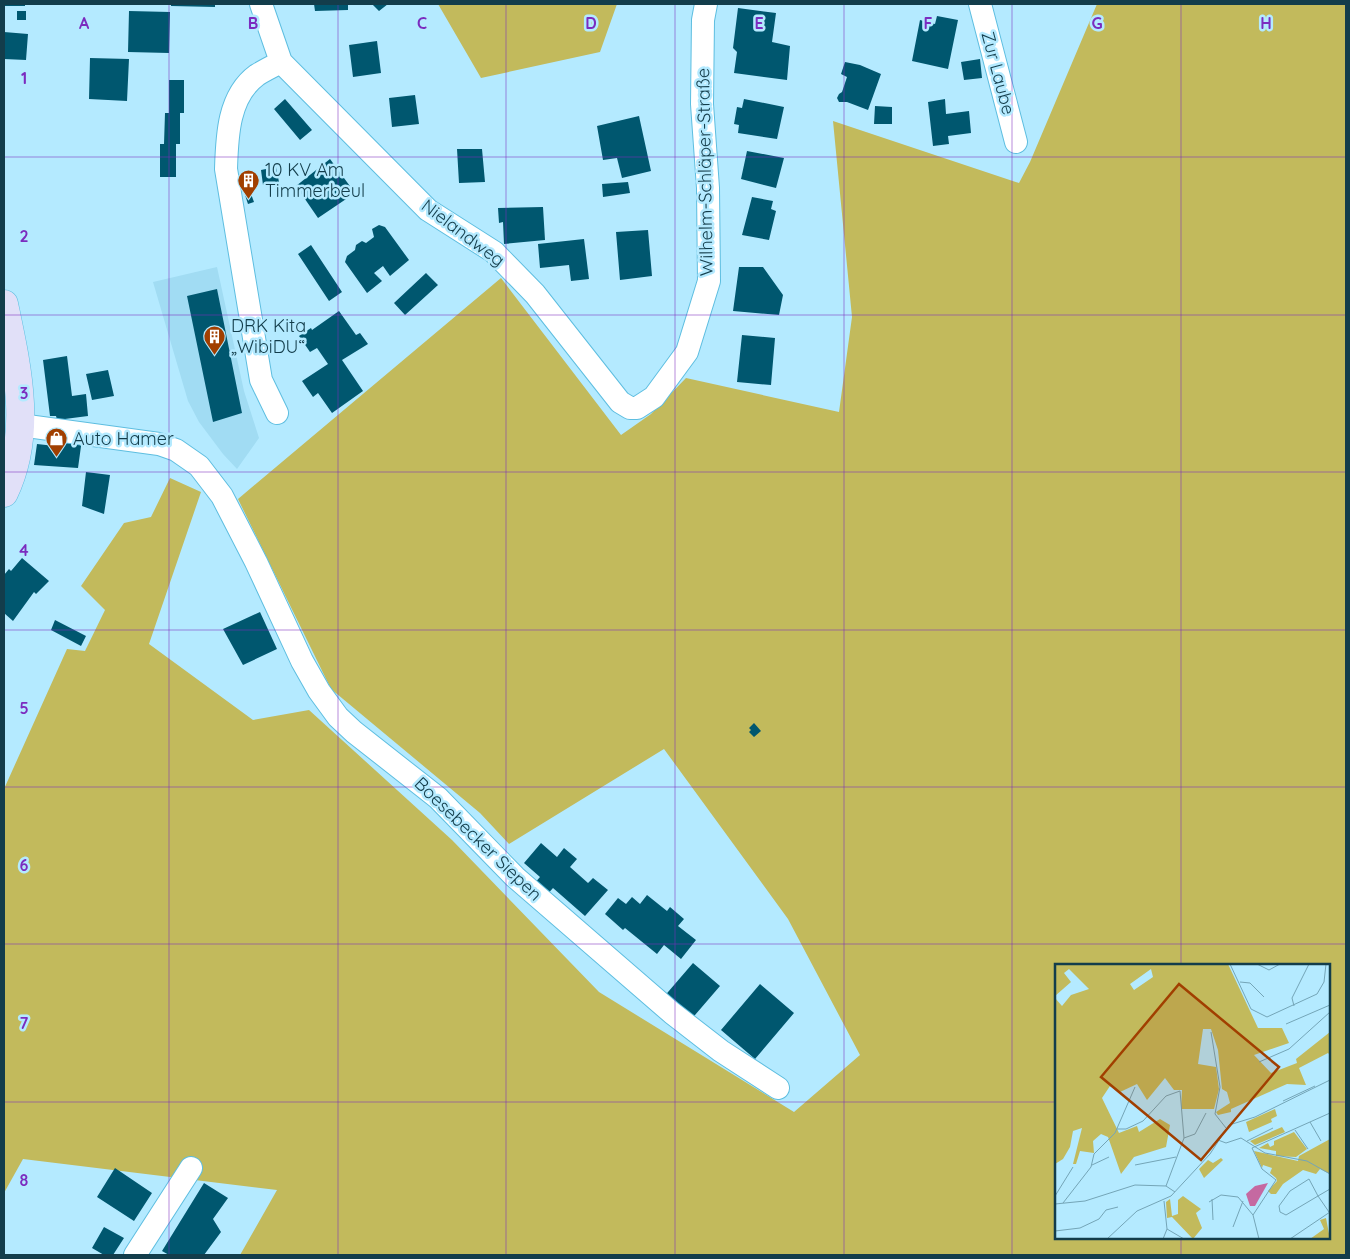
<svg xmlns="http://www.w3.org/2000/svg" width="1350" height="1259" font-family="Quicksand,sans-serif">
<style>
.built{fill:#a1dcf3}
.green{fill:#c2ba5c;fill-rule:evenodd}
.building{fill:#00576f}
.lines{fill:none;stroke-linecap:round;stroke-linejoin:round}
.street-casing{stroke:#5ebee0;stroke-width:24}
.secondary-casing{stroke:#5ebee0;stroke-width:29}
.street{stroke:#fff;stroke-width:22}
.secondary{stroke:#e1e0f8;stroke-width:28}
.grid{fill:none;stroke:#7b2cbf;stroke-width:1;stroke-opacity:0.55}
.labels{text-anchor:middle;stroke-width:5;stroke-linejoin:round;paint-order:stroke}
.street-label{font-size:18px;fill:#133d4b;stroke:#b4eaff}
.poi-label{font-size:18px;fill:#133d4b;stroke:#b4eaff;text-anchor:start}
.inset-road{fill:none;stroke:#74a5b7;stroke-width:1}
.view{fill:#a13f00;fill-opacity:0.15;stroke:#a13f00;stroke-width:2.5}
.inset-edge{fill:none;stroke:#133d4b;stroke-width:2.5}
.grid-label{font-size:16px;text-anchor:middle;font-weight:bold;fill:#7b2cbf;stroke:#b4eaff;stroke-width:5;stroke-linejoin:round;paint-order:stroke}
</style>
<rect width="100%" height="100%" fill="#b4eaff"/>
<!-- built -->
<path class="built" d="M217,267L244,391L259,438L237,469L223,454L199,422L188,401L153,282Z"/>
<!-- green -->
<path class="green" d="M438,4H617L600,52L481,78Z
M1097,4H1346V1255H240L277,1190L23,1159L4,1193V789L67,649L85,651L105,610L81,586L124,523L151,517L170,478L201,492L149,644L253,720L309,710L452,840L599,992L794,1112L860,1055L788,919L664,749L509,844L480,813L331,689L238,499L501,278L621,435L651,414L686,378L839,412L852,317L833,121L1019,183L1030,162ZM1056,965H1329V1238H1056Z"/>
<!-- building -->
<path class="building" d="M4,4H25V6H4Z
M171,4H215V7L171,6Z
M314,4H348V10L315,11Z
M372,4H388L379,11Z
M738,8L776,13L772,42L790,46L787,80L734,73L737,52L733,48Z
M17,11H26V20H17Z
M129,11L170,12L169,53L128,52Z
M937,16L958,20L948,69L912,61L920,20L935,24Z
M4,32L28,34L26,60L4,59Z
M377,41L381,73L353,77L349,45Z
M90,58L129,59L127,101L89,99Z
M980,59L982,78L964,80L961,62Z
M845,62L860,65L881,74L868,110L847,102H839L837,98L839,94L842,92L847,77L841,74Z
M169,80H184V113H180V144H176V177H160V144H164L165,113H169Z
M415,95L419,124L392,127L389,98Z
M285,99L312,130L300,140L274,109Z
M744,99L784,107L777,139L738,133L739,125L734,124L737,107L742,108Z
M945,99L946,114L969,111L971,133L948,136L949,144L933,146L928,102Z
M875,106L892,107V124H874Z
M639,116L651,171L622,178L617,158L603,160L597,126Z
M457,149H482L485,182L459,183Z
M747,151L784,158L776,188L741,179Z
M330,159L355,193L318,218L296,186Z
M276,167L279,182L263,185L261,170Z
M628,182L630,193L603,197L602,184Z
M251,194L254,202L248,204L245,195Z
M752,197L773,201L771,209L776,211L769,240L742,235Z
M543,207L545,240L504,244L503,222L499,223L498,208Z
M379,225L385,227L409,260L390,276L383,266L374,273L382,281L367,293L345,262L347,256L355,250L356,245L362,241L366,243L374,237L372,229Z
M648,230L652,276L620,280L616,232Z
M584,239L589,279L571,281L569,265L540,268L538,244Z
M311,245L342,292L329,301L298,254Z
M739,267H763L783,295L779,315L733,311Z
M426,273L438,285L405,315L394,303Z
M217,289L242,413L213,422L187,296Z
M339,311L356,335L360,333L368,344L342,360L363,391L332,413L318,393L313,397L302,381L328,364L317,348L310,352L299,336L311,328L312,330Z
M742,335L775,338L771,385L737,382Z
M67,356L72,396L86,394L88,416L57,420L56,416H50L43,360Z
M108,370L114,396L92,400L86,374Z
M56,436L82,439L78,468L34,465L37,444L55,446Z
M86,472L110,475L104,514L82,506Z
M22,558L49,581L36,594L34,592L13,621L4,613V575L9,569L11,571Z
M260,612L277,649L243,665L223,629Z
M55,620L86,636L81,646L51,630Z
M754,723L761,731L754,737L749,732L751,730L749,728Z
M541,843L557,857L564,848L577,859L570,867L588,883L593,878L608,890L585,916L553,888L546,896L533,885L540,877L524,863Z
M647,895L667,911L670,907L684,919L678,926L696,940L681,959L664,945L657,954L625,928L623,930L605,914L618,898L626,904L632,897L640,904Z
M693,963L720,986L689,1022L662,999Z
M760,984L794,1013L755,1059L721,1030Z
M115,1168L152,1193L134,1221L97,1197Z
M204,1183L228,1198L213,1219L221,1232L204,1255H169L162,1251Z
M104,1227L124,1238L113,1255H104L92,1248Z"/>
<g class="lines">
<defs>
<path id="street" d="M261,4L281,62L428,210L494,252L535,294L620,402L630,408H637L654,397L687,352L709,281L708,188L702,104L703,20L706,4
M980,4L1016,142
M277,413L261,380L226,169C227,137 228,96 257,75C265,70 273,66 281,62
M20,425L159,444L176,450L199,466L222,496L256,562L302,661L319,691L338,717L354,732L438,798L515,877L672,1013L721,1051L778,1088
M135,1255L191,1168"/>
<path id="secondary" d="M4,304C17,366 33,433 4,493"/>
</defs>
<!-- street casing -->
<use href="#street" class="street-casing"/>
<!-- secondary casing -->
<use href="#secondary" class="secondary-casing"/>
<!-- street -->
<use href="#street" class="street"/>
<!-- secondary -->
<use href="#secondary" class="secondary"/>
</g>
<!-- grid -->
<path class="grid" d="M169,4V1255M338,4V1255M506,4V1255M675,4V1255M844,4V1255M1012,4V1255M1181,4V965M4,157H1346M4,315H1346M4,472H1346M4,630H1346M4,787H1346M4,944H1346M4,1102H1056M1329,1102H1346M1181,1238V1255"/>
<!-- icons -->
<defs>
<symbol id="building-pin" viewBox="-11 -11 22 30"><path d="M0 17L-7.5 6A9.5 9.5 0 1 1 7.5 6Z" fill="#a13f00" stroke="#b4eaff"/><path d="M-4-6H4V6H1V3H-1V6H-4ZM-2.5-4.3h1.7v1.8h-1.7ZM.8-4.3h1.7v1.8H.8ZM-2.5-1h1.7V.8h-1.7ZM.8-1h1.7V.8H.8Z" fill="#fff"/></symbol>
<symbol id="shop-pin" viewBox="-11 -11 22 30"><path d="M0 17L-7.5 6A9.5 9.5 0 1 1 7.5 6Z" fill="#a13f00" stroke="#b4eaff"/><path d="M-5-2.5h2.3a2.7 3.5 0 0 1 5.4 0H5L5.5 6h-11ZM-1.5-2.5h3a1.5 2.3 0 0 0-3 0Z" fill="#fff"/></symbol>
</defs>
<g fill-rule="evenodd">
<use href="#building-pin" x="236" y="168" width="25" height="34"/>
<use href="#building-pin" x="202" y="324" width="25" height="34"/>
<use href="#shop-pin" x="44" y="426" width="25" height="34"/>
</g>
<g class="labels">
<!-- street labels -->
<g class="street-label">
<text transform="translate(998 73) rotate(75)" y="6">Zur Laube</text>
<text transform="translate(705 172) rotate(-91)" y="6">Wilhelm-Schläper-Straße</text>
<text transform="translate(463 233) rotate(37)" y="6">Nielandweg</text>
<text transform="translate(478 839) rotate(44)" y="6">Boesebecker Siepen</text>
</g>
<!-- poi labels -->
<g class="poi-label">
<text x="265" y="176">10 KV Am<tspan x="265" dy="21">Timmerbeul</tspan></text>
<text x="231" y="332">DRK Kita<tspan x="231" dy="21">„WibiDU“</tspan></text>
<text x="73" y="445">Auto Hamer</text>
</g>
</g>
<!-- overview -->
<g transform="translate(1055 964)">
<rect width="275" height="275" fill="#b4eaff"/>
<path d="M0,0H173L203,64H227L234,79L199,91L216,109L242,99L241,95L275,68V91L273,89L244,104L251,121L232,120L176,145V148L163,151L161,148L175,139L172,128L167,125L163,86L156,65H148L143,100L161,103L164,125L159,145H126L127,126H119L110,114L92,136L82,120L65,128L55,122L47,134L64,169L82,162L84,168L105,155L115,161L111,183L79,193L66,210L53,173L46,170L38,177L39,189L25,187L21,200H18L27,164L18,167L15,183L8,195L0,200V34L7,42L16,31L34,25L14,5L9,9L16,18L0,32ZM96,5L98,13L79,26L75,20ZM220,145L222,152L216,155L217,158L194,168L191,158ZM227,163L230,168L200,181L195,177ZM239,168L252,185L241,193L221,192V187L204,184L213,179L215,183L219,181V177ZM275,175V210L265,205L261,210L248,206L228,220L221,230H216L213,227L222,217L221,214L215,209L217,204L208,201L207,204L199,187L243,197L244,192ZM166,194L168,196L149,214L144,205L153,196L158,199ZM128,232L146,245L141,249L147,264L138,275L117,253L112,254L111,238L115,235L117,252L123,250V236ZM271,254L275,275H255L269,265L265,256Z" fill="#c2ba5c" fill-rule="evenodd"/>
<path d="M213,219L200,242H195L191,230L200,222Z" fill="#c569a1"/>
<path class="inset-road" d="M175,0L196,45L212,53L262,30L269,18L271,0M202,0L214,6L225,0M185,18L195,19L209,33M239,42L237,34L254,0M231,60L275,41M156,68L165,123L160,150L171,164M204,98L234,85L275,48M228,137L260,122M255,158L266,177M62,165H71L88,157L111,132L125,127L129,174L111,222M240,166L253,185M129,174L140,170L151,149M163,176L171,179L186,174L210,189L252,197L275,210M192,177L218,164M37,201L54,193M80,201L121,193M0,232L18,203M157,235L158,256M154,238L166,231L183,233L198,251L204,275M8,239L36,203L39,190L60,169L80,123M0,240L30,237L80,221L111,222L120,228M274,248L263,232L254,215L235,227L224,242L225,248L231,251L263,232L275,225M198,251L221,216L207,205L197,184L275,149M178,263L188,237M112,265L129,275M0,267L25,264L44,255L51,246L63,243M52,275L82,247L116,232L155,190L174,161L200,153L275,116M108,275L112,265L109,237M235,275L275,248"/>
<path class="view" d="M124,20L224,103L146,196L46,113Z"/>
<rect width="275" height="275" class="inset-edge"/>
</g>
<g class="grid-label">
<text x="84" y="29">A</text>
<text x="253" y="29">B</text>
<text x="422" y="29">C</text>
<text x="591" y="29">D</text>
<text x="759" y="29">E</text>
<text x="928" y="29">F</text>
<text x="1097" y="29">G</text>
<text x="1266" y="29">H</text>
<text x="24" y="84">1</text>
<text x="24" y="242">2</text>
<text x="24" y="399">3</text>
<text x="24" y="556">4</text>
<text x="24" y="714">5</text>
<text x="24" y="871">6</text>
<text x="24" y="1029">7</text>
<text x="24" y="1186">8</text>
</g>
<!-- border -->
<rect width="1350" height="1259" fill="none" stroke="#133d4b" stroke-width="10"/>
</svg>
